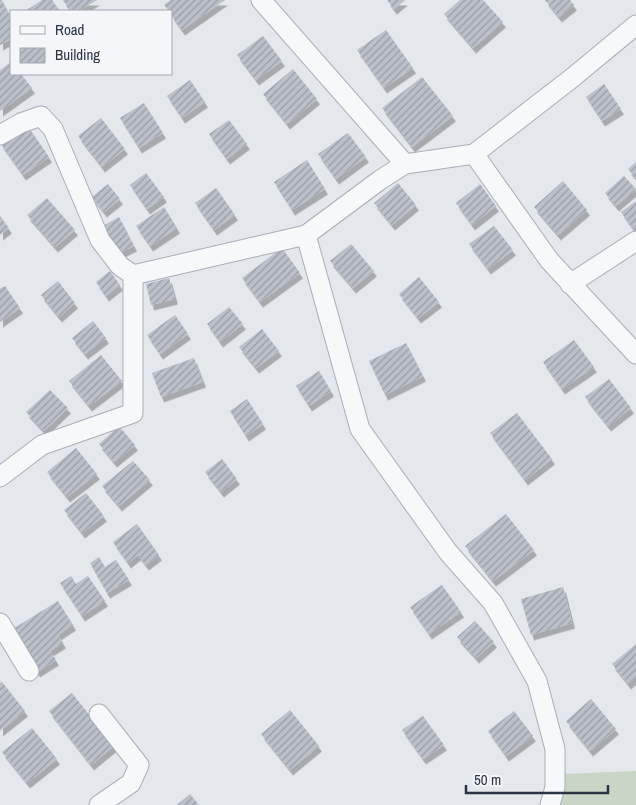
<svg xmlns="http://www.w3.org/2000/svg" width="636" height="805" font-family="'Archivo Narrow',sans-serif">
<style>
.green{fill:#c9d6c5}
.building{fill:url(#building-hatch);filter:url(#shadow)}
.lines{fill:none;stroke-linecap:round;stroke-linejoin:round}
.street-casing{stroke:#a9aeb7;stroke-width:21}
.street{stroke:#f7f8fa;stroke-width:19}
</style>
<defs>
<pattern id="building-hatch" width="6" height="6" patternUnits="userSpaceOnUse" patternTransform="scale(1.25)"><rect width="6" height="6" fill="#bbc0ca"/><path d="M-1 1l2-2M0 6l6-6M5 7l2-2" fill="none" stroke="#989da6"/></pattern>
<filter id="shadow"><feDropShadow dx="3" dy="5.5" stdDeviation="0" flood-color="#0004"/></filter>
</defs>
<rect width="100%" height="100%" fill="#e4e7ec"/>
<!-- green -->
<path class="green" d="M636,771V805H554L561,774Z"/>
<!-- building -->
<path class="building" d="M0,0H2L11,18V39L0,45Z
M42,0H52L60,11H25Z
M63,0H97L79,11H70Z
M171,0H225L182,30L171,15V11H169L164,5Z
M387,0H405L394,9Z
M460,0H483L503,22L473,48L444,14Z
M545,0H570L574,5L559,17Z
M386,30L413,68L384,88L357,50Z
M263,36L282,61L256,80L237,55Z
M11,62V74H21L32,88L0,111V70Z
M293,69L317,99L287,124L263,94Z
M422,77L453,116L412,147L382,108Z
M190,80L205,102L182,118L167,96Z
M604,84L621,109L602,121L586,97Z
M144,103L163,133L139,148L120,118Z
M101,118L125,149L102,167L78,136Z
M229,120L247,144L227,159L209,134Z
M27,125L49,157L23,175L0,143Z
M348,133L366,157L336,179L318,154Z
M307,160L325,189L292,210L274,182Z
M636,162V178L628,169Z
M146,173L164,197L147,209L130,185Z
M624,176L636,189L616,206L605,193Z
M563,181L587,210L558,235L534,207Z
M398,183L416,205L392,225L374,203Z
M108,184L120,199L104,212L92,197Z
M480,184L496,206L472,225L456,203Z
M216,188L235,215L214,230L195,203Z
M47,198L75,230L55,247L27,215Z
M636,201V227L633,229L621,212Z
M164,207L177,228L150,246L136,226Z
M0,216L9,228L0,235Z
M119,217L134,246L116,255L101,227Z
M494,226L513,250L488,269L469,244Z
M351,244L374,271L353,288L330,261Z
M282,248L300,273L260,302L242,278Z
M110,271L120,285L106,296L96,282Z
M419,277L439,302L418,318L399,294Z
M169,278L175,299L151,305L146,284Z
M58,281L75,303L59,317L41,295Z
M5,286L20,308L0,322V289Z
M229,307L243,324L220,342L207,324Z
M175,315L188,334L160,354L147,335Z
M93,321L106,338L85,354L72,338Z
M262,329L279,351L256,368L239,347Z
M574,340L594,367L562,389L543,362Z
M406,343L423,376L385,395L369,361Z
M101,355L122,381L89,406L69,381Z
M194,358L203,382L161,397L152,373Z
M319,371L331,391L309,406L296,386Z
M609,379L631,408L608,426L585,397Z
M50,390L68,408L44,431L26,412Z
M247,399L263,424L246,436L230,411Z
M517,413L552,459L525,480L490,433Z
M119,426L135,445L114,462L99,444Z
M76,448L97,474L67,497L47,472Z
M222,459L237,479L221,492L205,472Z
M133,461L150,480L119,506L102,486Z
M86,493L104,516L82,533L64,510Z
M506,514L534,550L493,581L465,546Z
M137,524L159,555L146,565L138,555L128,563L113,542Z
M99,557L105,567L116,560L129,580L107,593L90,563Z
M71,576L76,584L88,576L105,601L82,616L60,583Z
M442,585L461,612L429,634L410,607Z
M563,587L572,623L531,635L521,599Z
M58,601L73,625L58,635L63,643L50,651L56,660L37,672L11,630Z
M475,621L494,642L476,658L457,637Z
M636,644V677L628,684L612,664Z
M2,682L25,711L0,731V683Z
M72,693L114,746L91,765L49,711Z
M591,699L616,729L590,751L566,721Z
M290,710L319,746L290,770L261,734Z
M514,711L533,736L506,756L488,731Z
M423,716L444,745L423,759L402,730Z
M32,728L57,759L27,783L2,752Z
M190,794L199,805H177Z"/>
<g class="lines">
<defs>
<path id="street" d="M261,0L405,164
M0,135L21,123L41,116L53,129L100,240L120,266L133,275V413L42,445L0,477
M474,154L549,260L636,354
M306,235L360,429L448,552L493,603L537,681L555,749V787L550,805
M133,275L306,235L380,180L405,164L474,154L572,78L636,25
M570,284L636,241
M0,623L29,671
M99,714L139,765L131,783L99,805"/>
</defs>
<!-- street casing -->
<use href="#street" class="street-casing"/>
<!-- street -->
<use href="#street" class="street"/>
</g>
<!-- legend -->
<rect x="10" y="10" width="162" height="65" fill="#f4f6f9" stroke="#a4a8b1"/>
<rect x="20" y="26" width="25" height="8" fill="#f7f8fa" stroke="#a4a8b1"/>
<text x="55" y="35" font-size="15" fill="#2b3445">Road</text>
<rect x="20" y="48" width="25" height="15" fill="url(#building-hatch)" stroke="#a4a8b1"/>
<text x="55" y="60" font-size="15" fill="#2b3445">Building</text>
<!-- scale -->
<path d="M466 785v8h142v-8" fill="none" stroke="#2b3445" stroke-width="2.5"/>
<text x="474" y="785" font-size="15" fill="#2b3445" stroke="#f4f6f9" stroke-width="4" paint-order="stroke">50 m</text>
</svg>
